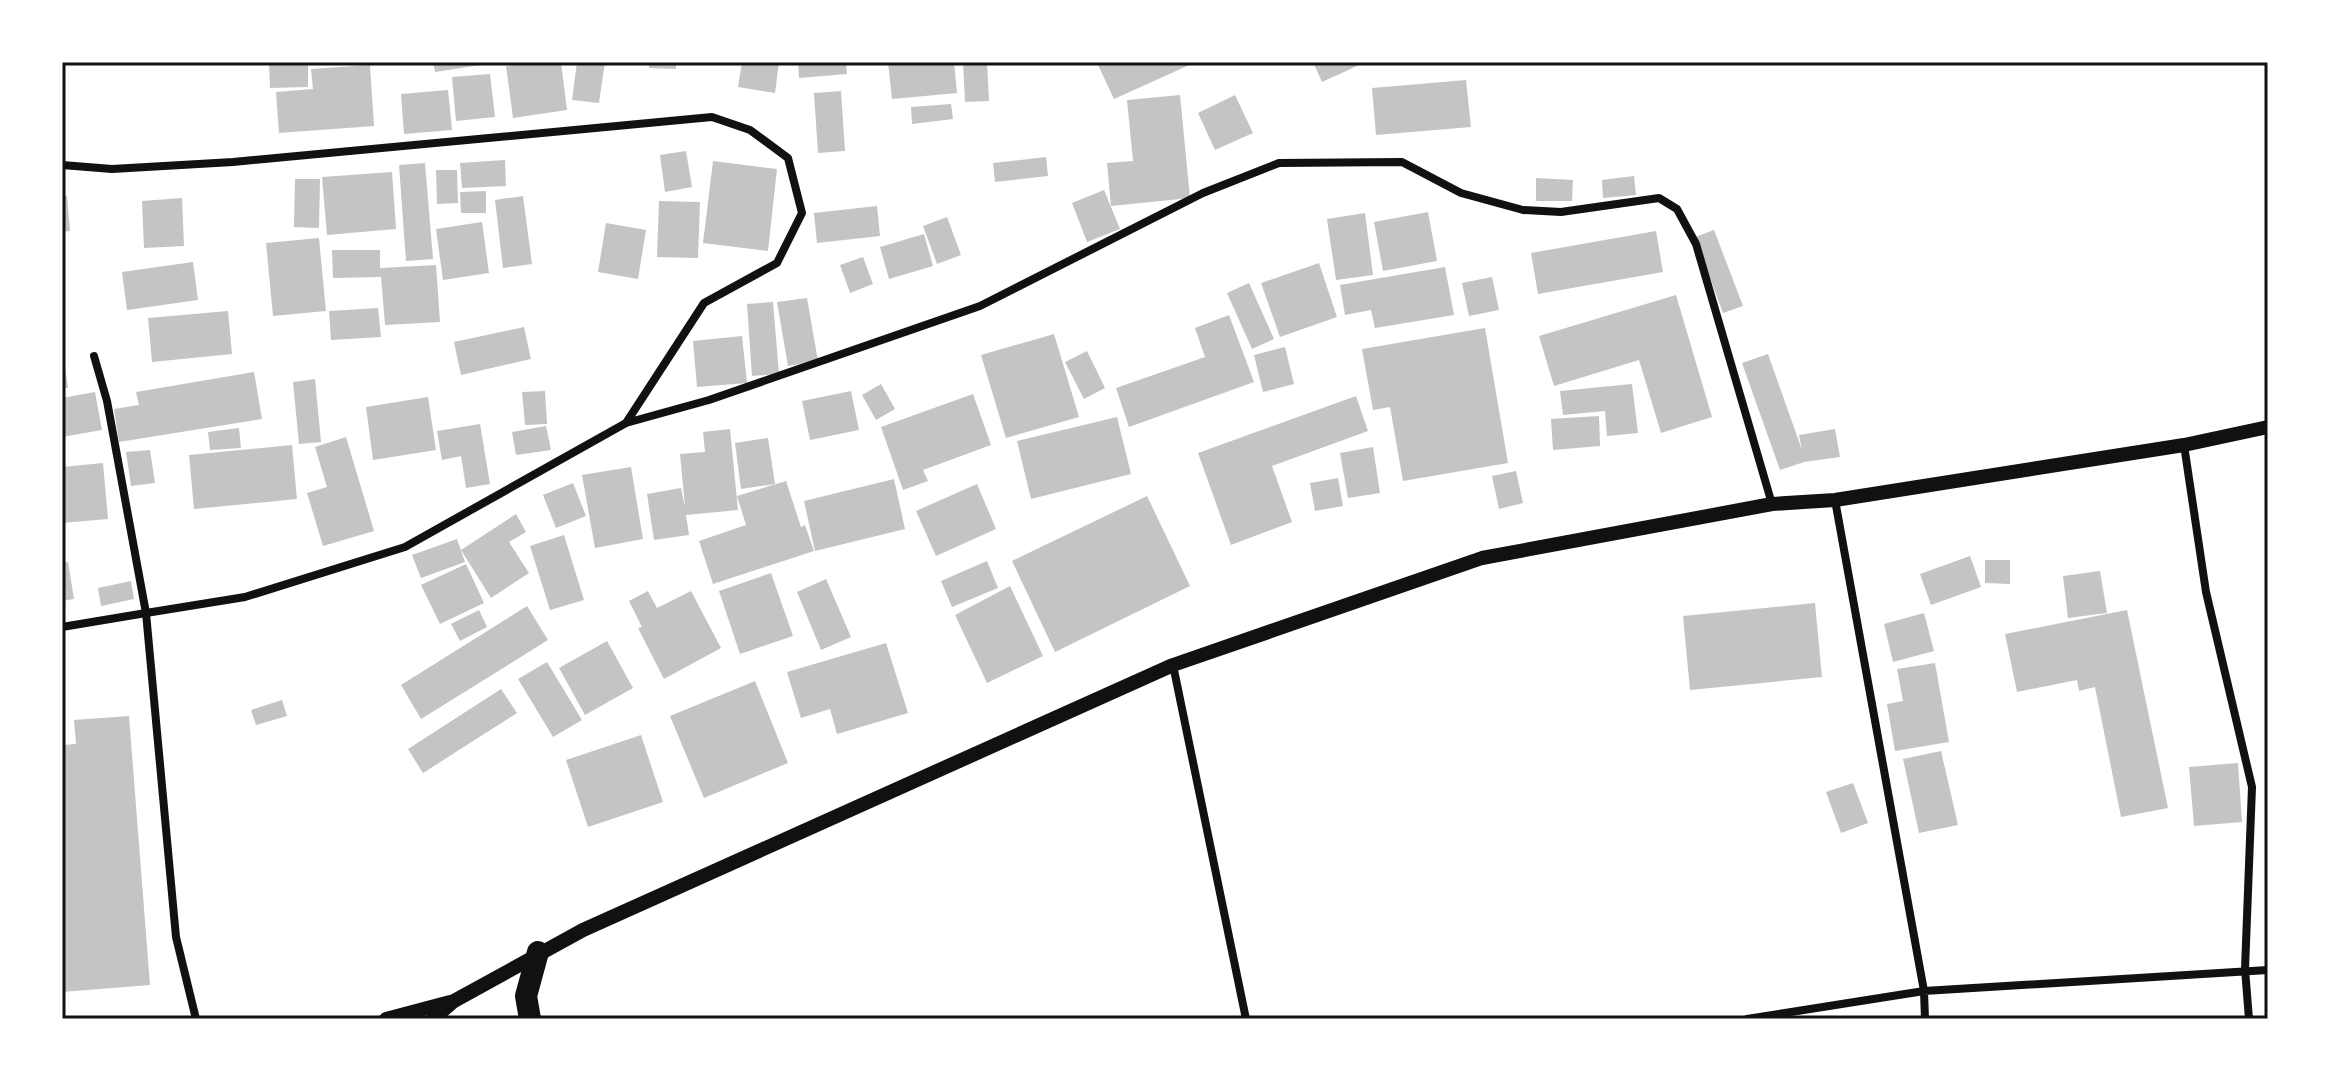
<svg xmlns="http://www.w3.org/2000/svg" width="2330" height="1081" font-family="Barlow,sans-serif">
<style>
.building{fill:#c4c4c4}
.lines{fill:none;stroke-linecap:round;stroke-linejoin:round}
.minor{stroke:#111;stroke-width:8}
.tertiary{stroke:#111;stroke-width:14}
.trunk{stroke:#111;stroke-width:22}
.neatline{fill:none;stroke:#111;stroke-width:3}
</style>
<rect width="100%" height="100%" fill="#fff"/>
<!-- building -->
<path class="building" d="M433,62H480L481,65L435,72Z
M537,62H561L567,110L513,118L506,66Z
M577,62H605L599,103L572,100Z
M649,62H676V69L649,68Z
M742,62H779L775,93L738,87Z
M798,62H846L847,74L799,78Z
M888,62H954L957,93L892,99Z
M963,62H987L989,101L965,102Z
M1104,62H1196L1114,99L1098,65Z
M1313,62H1366L1322,82Z
M308,63V87L270,88L269,64Z
M370,65L374,126L279,133L276,92L313,89L311,69Z
M490,74L495,117L456,121L452,77Z
M1466,80L1471,127L1376,135L1372,88Z
M448,90L452,130L404,134L401,94Z
M841,91L845,151L818,153L814,93Z
M1180,95L1190,198L1111,206L1107,163L1133,161L1127,100Z
M1235,95L1253,133L1215,150L1198,113Z
M951,104L953,119L912,124L911,107Z
M686,151L692,187L665,192L660,155Z
M1046,157L1048,176L995,182L993,163Z
M505,160L506,186L462,188L460,163Z
M713,161L777,169L768,251L703,243Z
M425,163L433,259L406,261L399,165Z
M436,170H457L458,203L437,204Z
M392,172L396,229L327,235L322,177Z
M1634,176L1636,195L1603,198L1602,180Z
M1536,178L1573,180L1572,201H1536Z
M295,179H320L319,228L294,227Z
M1104,190L1120,229L1087,242L1072,203Z
M486,191V213H461L460,192Z
M62,196H67L70,231L62,232Z
M523,196L532,264L503,268L495,200Z
M182,198L184,246L144,248L142,201Z
M659,201L700,202L698,258L657,257Z
M877,206L880,236L817,243L814,213Z
M1428,212L1437,261L1383,271L1374,222Z
M1365,213L1373,275L1336,280L1327,219Z
M947,217L961,255L937,264L923,226Z
M482,222L489,273L443,280L436,229Z
M606,223L646,230L638,279L598,272Z
M1714,230L1743,306L1723,313L1695,237Z
M1656,231L1663,272L1538,294L1531,253Z
M924,234L933,266L889,279L880,247Z
M319,238L326,311L273,316L266,243Z
M332,250H380V268L436,265L440,322L385,325L381,277L333,278Z
M863,257L873,284L850,293L840,265Z
M193,262L198,300L127,310L122,272Z
M1319,263L1337,317L1280,337L1261,283Z
M1445,267L1454,315L1375,328L1371,310L1345,315L1340,285Z
M1492,277L1499,310L1469,316L1462,283Z
M1249,283L1274,339L1252,349L1227,293Z
M1676,295L1712,417L1661,433L1639,360L1554,386L1539,336Z
M807,298L818,361L788,366L777,302Z
M773,302L779,374L752,376L747,304Z
M378,308L381,337L331,340L329,311Z
M228,311L232,354L152,362L148,318Z
M1229,315L1254,382L1129,427L1116,388L1205,357L1195,328Z
M524,327L531,359L461,375L454,342Z
M1485,328L1508,463L1403,481L1390,407L1373,410L1362,349Z
M1054,334L1079,417L1006,438L981,355Z
M742,336L747,383L697,387L693,341Z
M1285,347L1294,384L1263,392L1254,355Z
M62,349L68,388H62Z
M1087,351L1105,388L1084,399L1065,362Z
M1768,354L1802,450L1799,435L1835,429L1840,457L1804,462L1780,470L1742,363Z
M254,372L262,419L119,442L114,409L139,405L136,392Z
M315,379L321,442L299,444L293,382Z
M881,384L895,409L876,420L862,395Z
M1632,384L1638,433L1607,436L1605,411L1563,415L1560,391Z
M545,391L547,424L525,425L522,392Z
M851,391L859,430L810,440L802,401Z
M95,392L102,430L62,437V398Z
M973,394L991,445L923,470L928,481L903,490L881,427Z
M1356,396L1368,431L1272,466L1292,522L1231,545L1198,453Z
M428,397L436,450L373,460L366,407Z
M1599,416L1600,446L1553,450L1551,419Z
M1117,417L1131,474L1031,499L1017,441Z
M480,424L490,484L466,488L461,456L442,460L437,431Z
M546,426L551,450L516,455L512,432Z
M239,428L241,448L210,450L208,432Z
M730,429L738,510L686,515L689,535L654,540L647,494L681,488L685,507L680,454L705,452L703,432Z
M346,437L374,531L323,546L307,493L327,487L315,447Z
M768,438L775,484L741,489L735,443Z
M292,445L297,499L194,509L189,455Z
M1373,447L1380,493L1348,498L1340,453Z
M150,450L155,483L131,486L126,452Z
M103,463L108,519L62,523V467Z
M631,467L643,539L595,548L582,475Z
M1516,471L1523,503L1499,509L1492,476Z
M1338,478L1343,506L1315,511L1310,483Z
M894,479L905,529L815,551L804,501Z
M786,481L801,527L805,525L814,551L713,584L699,541L746,525L737,496Z
M573,483L586,516L556,528L543,495Z
M977,484L996,529L936,556L916,511Z
M1147,496L1190,586L1055,652L1012,561Z
M516,514L526,532L509,542L529,573L491,598L461,550Z
M564,535L584,600L550,610L530,546Z
M457,539L465,562L421,578L412,555Z
M1970,556L1981,587L1931,605L1920,574Z
M1985,560H2010V584L1985,583Z
M987,561L998,588L952,607L941,581Z
M68,562L74,599L62,601V563Z
M466,564L484,603L440,624L421,585Z
M2100,571L2107,613L2068,618L2063,576Z
M771,573L793,636L740,654L719,591Z
M826,579L851,637L821,650L797,592Z
M131,581L134,599L101,606L98,588Z
M1010,586L1043,656L987,683L955,615Z
M648,591L657,608L691,591L721,648L664,679L638,628L642,627L629,601Z
M1815,603L1822,677L1690,690L1683,616Z
M527,606L548,640L421,719L401,685Z
M479,610L487,627L460,641L451,624Z
M2127,610L2168,808L2121,817L2095,687L2079,691L2077,680L2017,692L2005,634Z
M1924,613L1934,651L1893,662L1884,624Z
M607,641L633,688L585,715L559,668Z
M886,643L908,713L837,734L830,709L801,718L787,672Z
M547,662L582,720L553,737L518,679Z
M1935,663L1949,742L1895,751L1887,704L1903,701L1897,669Z
M755,681L788,763L704,798L670,716Z
M501,689L517,713L423,773L408,749Z
M282,700L287,716L256,725L251,710Z
M129,716L150,985L62,992V745L76,744L74,720Z
M641,735L663,802L588,827L566,760Z
M1941,751L1958,825L1919,833L1903,759Z
M2238,763L2242,822L2194,826L2189,767Z
M1853,783L1868,823L1841,833L1826,792Z"/>
<g class="lines">
<!-- minor -->
<path class="minor" d="M62,165L112,169L233,162L712,117L750,130L788,158L802,213L777,263L704,303L626,423
M94,356L107,401L146,613L245,597L405,547L626,423L709,400L980,306L1203,193L1279,163L1402,162L1461,193L1523,210L1561,212L1659,198L1677,209L1696,244L1772,504
M2184,445L2206,592L2252,787L2245,969L2249,1019
M1835,500L1924,991L1925,1019
M62,627L146,613L176,937L196,1019
M1173,665L1246,1019
M1747,1019L1924,991L2268,970"/>
<!-- tertiary -->
<path class="tertiary" d="M386,1019L450,1002
M433,1019L454,1001L583,930L1173,665L1482,558L1772,504L1835,500L2184,445L2268,427"/>
<!-- trunk -->
<path class="trunk" d="M530,1019L526,996L538,952"/>
</g>
<!-- border -->
<rect width="2330" height="1081" fill="none" stroke="#ffffff" stroke-width="128"/>
<rect x="64" y="64" width="2202" height="953" class="neatline"/>
</svg>
